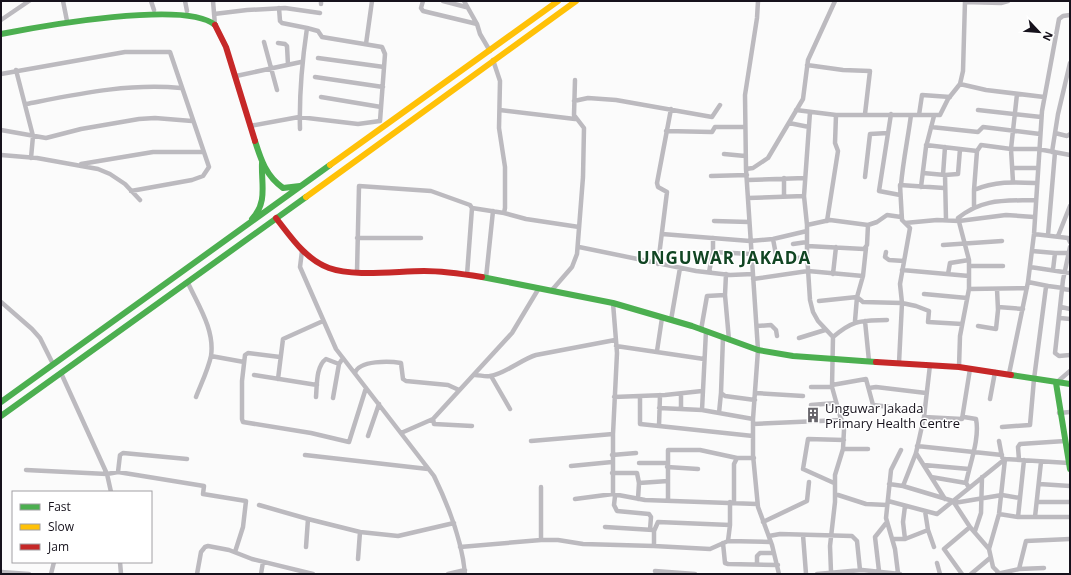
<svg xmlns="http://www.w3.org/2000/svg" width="1071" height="575" font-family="'Open Sans',sans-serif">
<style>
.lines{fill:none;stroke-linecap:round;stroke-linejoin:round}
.street{stroke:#bcbabf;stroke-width:4.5}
.fast{stroke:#4caf50;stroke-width:6}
.slow{stroke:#ffc107;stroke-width:6}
.jam{stroke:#c62828;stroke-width:6}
.labels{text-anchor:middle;stroke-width:3;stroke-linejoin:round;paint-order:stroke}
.poi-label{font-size:13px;fill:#16121c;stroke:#fff;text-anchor:start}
.district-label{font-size:17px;font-weight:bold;letter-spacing:1px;fill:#114523;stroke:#fff}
</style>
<rect width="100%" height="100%" fill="#fbfbfb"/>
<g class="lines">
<!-- street -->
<path class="street" d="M63,1L67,21
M151,1L154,10
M185,1L187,11
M213,1L215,25
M423,1L421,8L423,11L477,24
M443,1L466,7
M464,1L477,24L480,34L490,51
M758,1L757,18L745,95L746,169L758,350L753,419V455L758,507L772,545L779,574
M965,2L1001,3L1008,1
M321,4V1
M279,8L280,21L282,23L307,28
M214,14L247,10L285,8L320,13
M1,20L29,1
M264,42L277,90
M278,43L285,44L287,46L288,65
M366,44L372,1
M318,58L384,67
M807,65L843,70L870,71L865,114
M16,70L33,136L31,158
M1,74L125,52H170L209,167L203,176L192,180L131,191
M236,76L301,62
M315,77L383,87
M960,84L986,90L1044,97
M321,97L381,107
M574,101L588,98L616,100L712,117L720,105
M26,104C78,94 128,83 181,88
M500,110L575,119
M796,110L836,115H940L948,99L960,84L963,71L965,1
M978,110L1041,117
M810,112L804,196L807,225V254L810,300L813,312L818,321L833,337
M891,114L879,191L900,195
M919,115L922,95L950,97
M789,123L809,127
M250,126L299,117L358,124L380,121L385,54L382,47L322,37L318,31L307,28C302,62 299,94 300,129
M931,127L978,132L983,127L1040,134
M1,130L46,138L81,129L139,119L155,118L192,121
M666,131L712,132L715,127H745
M1055,133L1067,136L1070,134
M926,145L977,151
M1052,152L1058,114L1070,63
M724,154L745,156
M1,155L37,158L98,169L110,174L125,184L140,200
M81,164L153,152H204
M1012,168H1037
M746,169L753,168L768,158L803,99L808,60L835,1
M923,173L945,175L958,174L960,149
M943,175L945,147
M945,175L946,220
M711,176L747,175
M865,177L870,134L888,133
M784,178V196
M748,180L805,178
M1013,182L1011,149L1017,94
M901,185C903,161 908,138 911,115
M921,187L926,147L934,116
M974,190L977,151L981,145L1011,149H1038L1070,155
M748,198L804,196
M472,208L504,213L505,208V167L499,128L500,81L493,60
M974,208V190C995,181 1014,182 1036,183
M504,213L526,219L579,227
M714,221L749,222
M827,221L838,151L835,143L836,115
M905,223L937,220L959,221L1006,215L1034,217
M807,225L830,220L868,225L877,222L887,215L901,217
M662,234L750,241L773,239L807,231
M1034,234L1068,238L1070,242
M1048,235L1055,152
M1058,236L1070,206
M357,238H421
M773,239L777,260
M793,244L807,242
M943,245L1002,241
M807,246L864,249L867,245L868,225
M579,247L696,271L730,275L753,274
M1070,247L1063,280L1055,353L1059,356L1070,355
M302,251L300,267L336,349L434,476C449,507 462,540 465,574
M1032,251L1055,253
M713,252L751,254
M886,252L885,257L889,260L904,261
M797,258L807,257
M658,264L667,192L658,187L657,183L671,109
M969,266H1003
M1030,267L1070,273
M902,270L969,276
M1053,270L1055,253H1068
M357,272L359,186L431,191L470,205L472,208L467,275
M709,272L713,252V238
M726,274L725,295L729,340
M833,274L836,247
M948,274L950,263L969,260
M863,276L866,248
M486,278L493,211
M753,279L808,271L863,276L857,297L863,302L902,303L916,306L929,311L928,322L962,324
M1028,282L1048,286
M188,283C198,305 215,330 211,356C208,370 201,384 196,397
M969,289L1027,288
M1063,289L1070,290
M552,290L572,267L577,254L583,177L584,128L574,115L575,80
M924,294L967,298
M819,301L857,297L855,321
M1,302L32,329L40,338L53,364
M613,303L617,353L613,434V494
M998,307L1023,309
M1061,307L1070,309
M1060,318L1070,319
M671,320L680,268
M865,321L869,361
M757,326L771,325L776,330L777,336
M978,326L996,329L998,310L997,289
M701,330L707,296L725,295
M723,337L721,393L725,396L755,400
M799,338L825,330
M616,346L704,359
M657,351L662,318
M211,356L244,362
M280,357L248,353L245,355L242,381V419L243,422L311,433L349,442L366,388
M899,363L902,303L900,284L910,228L902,220L900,185L944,188
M959,367L960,336L969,289V260L958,218C983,198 1005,201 1035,200
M61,373L107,474L111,492
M355,373C359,360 390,361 401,363L403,379L406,381L448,385L459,390
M1009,374L1028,282L1034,234L1042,111L1059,19L1063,16L1070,15
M254,375L317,385
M475,375C480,375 485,377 490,376C503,375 522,359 536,355L615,340
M491,376L510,409
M278,379L283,339L323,321
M1056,383L1070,371
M832,385L866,379L873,405L924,411
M811,387H832
M869,388L876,387L926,393
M756,393L803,396
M660,395L659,426L753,436
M640,396V424L659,426
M316,397C317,385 316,366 326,359L339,364
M614,397L665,395L702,391
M333,398L339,364L343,358
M990,399L995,372
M811,405L836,403
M659,408L702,410L753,419
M681,409V394
M702,410L706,331
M719,413L721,393
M1059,413L1070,412
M924,417L962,419L970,369
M964,417L976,419C980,438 970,463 966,483
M753,424L842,420
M472,426L434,424L433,419L512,333L539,288
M1002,427L1030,425L1034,379L1046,287L1048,286L1063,288
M401,433L433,419
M368,436L379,404
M531,441L613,434
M999,441L1002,457
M917,446L1002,455
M843,449H868
M916,453L945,499
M305,455L428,469
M612,455L636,453
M1019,460L1018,447L1020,444L1065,441
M639,463H667
M924,465L969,469
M571,466L612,462
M667,467L698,469
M26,470L107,474L118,472L204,486L203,494L246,501L243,527L235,552
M118,472L120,455L123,453L187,459
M612,473H637L639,483
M931,477L966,483L968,486
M834,483L803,469L808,439L844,440
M889,484L903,486L953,501L970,527L989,549
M1039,484L1070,486
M903,486L916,453L924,417L930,365
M835,494L866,504L887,505
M615,496L614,505L617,511L649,514L651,517L650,530
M575,499L613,494L645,500L757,504
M638,499L639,483L668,481
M668,500V450H700L737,458
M888,501L937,514L1005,459L1069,463
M1037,502H1070
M734,503V464L737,458H754
M954,503L1002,495L1020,498
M259,505L308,519
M905,506L903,522L905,539
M925,511L928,530L934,547
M999,514L1018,517H1070
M1018,517L1024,460
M1035,517L1041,462
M763,522L807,501L809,482
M605,527L653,530
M975,531L981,513L982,477
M803,535L806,574
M769,536L780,534L852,536L857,541L860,570
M893,539H905L928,530
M541,540V487
M728,541L771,542
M723,543L725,563L728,564L778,565
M654,546V531L658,522L730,525
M306,547L308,519L360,532
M460,547L541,540H558L583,544L654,546L710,549L728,541L730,525V502
M358,559L360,532L398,536L454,523
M120,562L121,574
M757,563V556L760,553H774
M937,563L940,574
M1019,569L1026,541L1070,539
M655,571L695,574
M879,571L875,537L887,522
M1,572L29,574
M831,572L830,546L835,502V475L843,449L844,430L832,387L833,337C854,319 861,321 887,320
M898,573L895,549L886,518L891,470L901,450
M999,573L993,567L989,549L999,514L1005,459
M51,574L54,562
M197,574L201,552L205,547L208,546L229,550L252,559L313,574
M261,574L263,562
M448,574L465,570
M817,574L862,570L900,574
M962,574L944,549L970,527
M971,574L990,558
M997,574L1019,569L1044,568"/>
<!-- fast -->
<path class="fast" d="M1,34C42,26 186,0 215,25
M255,141C261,160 266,176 283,188L300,186
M252,219C268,202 261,184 262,163
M482,277L613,303L692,326L758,350L793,356L876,362
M1011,375L1070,384
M1056,383L1070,469
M1,402L330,165
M1,416L306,197"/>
<!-- slow -->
<path class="slow" d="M330,165L558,1
M306,197L576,1"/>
<!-- jam -->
<path class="jam" d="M215,25L226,47L255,141
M276,218C291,237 305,259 329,268C353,277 397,271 424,271C443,271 463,274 482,277
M876,362L959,367L1011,375"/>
</g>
<!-- icons -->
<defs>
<symbol id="building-bare" viewBox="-9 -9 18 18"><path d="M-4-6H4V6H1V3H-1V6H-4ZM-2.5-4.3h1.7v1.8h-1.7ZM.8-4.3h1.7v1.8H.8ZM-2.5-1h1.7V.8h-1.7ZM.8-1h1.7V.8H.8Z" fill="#66646a" stroke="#fff" stroke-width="2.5" paint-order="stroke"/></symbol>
</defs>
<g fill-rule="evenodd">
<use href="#building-bare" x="802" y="404" width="22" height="22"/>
</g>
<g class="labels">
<!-- poi labels -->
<g class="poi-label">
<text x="825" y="413">Unguwar Jakada<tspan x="825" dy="15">Primary Health Centre</tspan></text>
</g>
<!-- district labels -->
<g class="district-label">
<text x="724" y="264">UNGUWAR JAKADA</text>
</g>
</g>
<!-- border -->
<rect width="1071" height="575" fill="none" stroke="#16121c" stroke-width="4"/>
<!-- legend -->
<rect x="12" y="491" width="140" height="72" fill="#ffffff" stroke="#a2a0a4"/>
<rect x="20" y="504" width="20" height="6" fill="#4caf50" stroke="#a2a0a4"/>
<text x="48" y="511" font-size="12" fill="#16121c">Fast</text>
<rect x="20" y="524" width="20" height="6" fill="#ffc107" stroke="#a2a0a4"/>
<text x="48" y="531" font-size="12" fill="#16121c">Slow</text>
<rect x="20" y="544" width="20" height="6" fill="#c62828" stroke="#a2a0a4"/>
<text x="48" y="551" font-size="12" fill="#16121c">Jam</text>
<!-- north arrow -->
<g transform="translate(1039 32) rotate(116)" stroke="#ffffff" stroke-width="3" paint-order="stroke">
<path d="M0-3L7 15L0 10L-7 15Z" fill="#16121c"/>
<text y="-6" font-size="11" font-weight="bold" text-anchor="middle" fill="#16121c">N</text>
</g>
</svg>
